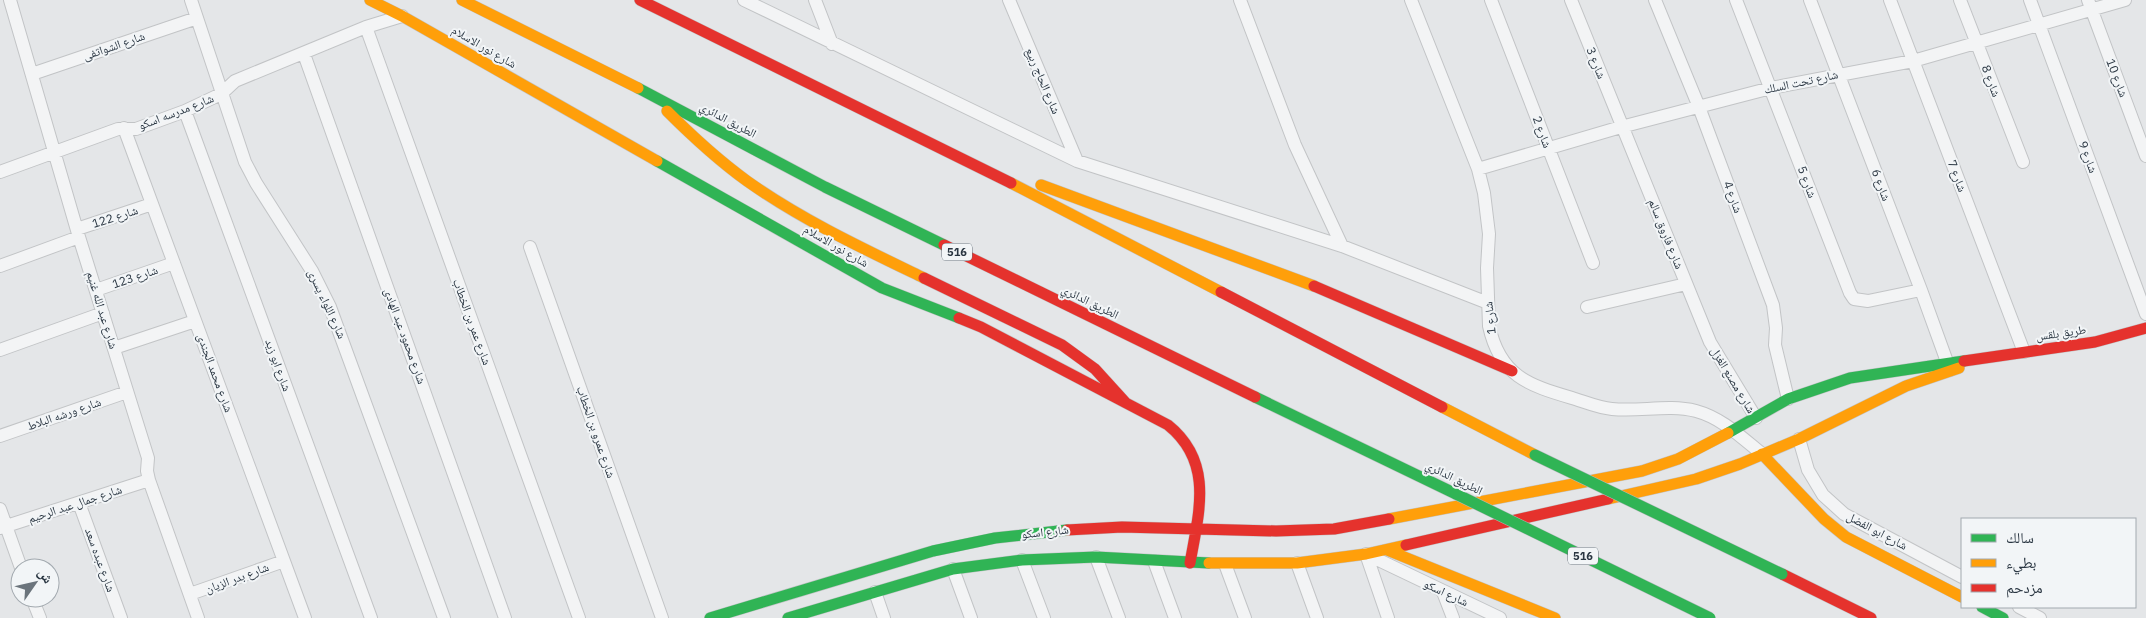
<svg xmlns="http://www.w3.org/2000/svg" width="2146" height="618" font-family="'IBM Plex Sans','Noto Naskh Arabic',sans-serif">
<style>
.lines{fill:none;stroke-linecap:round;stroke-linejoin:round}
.street-casing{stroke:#c2c4c6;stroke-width:14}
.fast-casing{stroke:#c2c4c6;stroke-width:12}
.slow-casing{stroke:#c2c4c6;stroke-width:12}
.jam-casing{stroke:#c2c4c6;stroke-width:12}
.street{stroke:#f3f4f5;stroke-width:12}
.fast{stroke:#30b455;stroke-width:11}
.slow{stroke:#ff9f0a;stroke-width:11}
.jam{stroke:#e5322d;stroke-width:11}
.fast-bridge-casing{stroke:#b6b9bd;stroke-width:12;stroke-linecap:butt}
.fast-bridge{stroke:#30b455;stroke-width:11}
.labels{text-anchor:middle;stroke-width:4;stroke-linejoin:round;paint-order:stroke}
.shield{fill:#f2f5f7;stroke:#666f78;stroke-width:1}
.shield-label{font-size:11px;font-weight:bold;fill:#2a3642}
.street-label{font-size:12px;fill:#2a3642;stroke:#f2f5f7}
</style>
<rect width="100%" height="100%" fill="#e4e6e8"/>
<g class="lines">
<defs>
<path id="street" d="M10,0L79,237L148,458L147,471L149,480L198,618
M191,0L245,162L256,183L312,271L330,307L444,618
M744,0L1077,161L1342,246L1488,303
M815,0L832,44
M1009,0L1077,161
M1240,0L1295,145L1342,246
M1411,0L1478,169L1484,193L1489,234L1487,268L1489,326C1500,376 1528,385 1572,398C1585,402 1599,408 1612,409C1640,412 1668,404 1696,411C1722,418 1741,437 1762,454
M1491,0L1593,263
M1571,0L1710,342L1756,418
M1655,0L1699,107L1773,305L1776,328L1775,345L1788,399
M1736,0L1850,293L1854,299L1868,301L1921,290
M1810,0L1921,290L1950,370
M1890,0L2024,352
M1960,0L2023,162
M2030,0L2146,314
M2088,0L2146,156
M366,27L579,618
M304,54L505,618
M32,74L197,18
M185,111L371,618
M124,128L305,618
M1478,169L1621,127L1771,88L1913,61L2125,0
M0,172L118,129H136L185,111L221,94L235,81L366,27L402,16
M77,229L152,204
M530,247L662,618
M0,266L79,237
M96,290L174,263
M1587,307L1686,284
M114,348L195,321
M0,350L103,313
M0,436L127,392
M1799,439L1808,470L1823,495L1844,514L1962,577
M79,503L121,618
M0,509L21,568
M0,528L149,480
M1366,554L1500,618
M1366,554L1388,618
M1096,557L1119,618
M1022,560L1044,618
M1154,561L1175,618
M1297,563L1317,618
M1225,564L1245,618
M953,569L971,618
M875,592L884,618
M1443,592L1453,618
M190,594L284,561
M32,598L40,618
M2019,607L2040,618"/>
<path id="fast" d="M638,88L825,187L944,245
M657,161L882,288L959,318
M1255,397L1456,494
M1728,433L1788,399L1850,378L1964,361
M1982,607L2003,618
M710,618L933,551L995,538L1067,530
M788,618L953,569L1022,560L1096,557L1209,563"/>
<path id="slow" d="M370,0L402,16L657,161
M462,0L638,88
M667,111C692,136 718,160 747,181C802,220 864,249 924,278
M1011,183L1221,292
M1041,185L1314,286
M1442,407L1535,455
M1762,454L1824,519L1846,537L1962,597
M1608,499L1696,479L1740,464L1799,439L1906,386L1959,368
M1389,519L1642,471L1678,459L1728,433
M1387,550L1555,618
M1209,563H1297L1366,554L1406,545"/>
<path id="jam" d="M640,0L1011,183
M944,245L1255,397
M924,278L1062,345L1095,369L1125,402
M1314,286L1512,371
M1221,292L1442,407
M959,318L981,327L1168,425C1214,462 1199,512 1190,563
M1964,361L2095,342L2146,328
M1067,530L1122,527L1276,531L1334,529L1389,519
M1406,545L1608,499
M1782,574L1871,618"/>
</defs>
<!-- street casing -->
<use href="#street" class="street-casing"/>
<!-- fast casing -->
<use href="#fast" class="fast-casing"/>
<!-- slow casing -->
<use href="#slow" class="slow-casing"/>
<!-- jam casing -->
<use href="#jam" class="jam-casing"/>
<!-- street -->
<use href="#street" class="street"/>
<!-- fast -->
<use href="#fast" class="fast"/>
<!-- slow -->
<use href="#slow" class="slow"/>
<!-- jam -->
<use href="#jam" class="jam"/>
<defs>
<path id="fast-bridge" d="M1535,455L1782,574
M1456,494L1710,618"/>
</defs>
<!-- fast-bridge casing -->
<use href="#fast-bridge" class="fast-bridge-casing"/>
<!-- fast-bridge -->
<use href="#fast-bridge" class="fast-bridge"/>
</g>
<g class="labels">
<!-- shield labels -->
<g class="shield">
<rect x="942" y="243.5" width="30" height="17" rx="4"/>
<rect x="1568" y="547.5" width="30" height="17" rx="4"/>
</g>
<g class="shield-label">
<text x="957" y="256">516</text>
<text x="1583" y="560">516</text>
</g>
<!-- street labels -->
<g class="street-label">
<text transform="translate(114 46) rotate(-19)" y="4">شارع الشواتفى</text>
<text transform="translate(484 47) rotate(30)" y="4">شارع نور الاسلام</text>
<text transform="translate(1596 63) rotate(68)" y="4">شارع 3</text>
<text transform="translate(2117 78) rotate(69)" y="4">شارع 10</text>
<text transform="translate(1043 81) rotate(67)" y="4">شارع الحاج ربيع</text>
<text transform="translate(1991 81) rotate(69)" y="4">شارع 8</text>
<text transform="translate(1801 82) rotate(-12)" y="4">شارع تحت السلك</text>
<text transform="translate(176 112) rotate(-21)" y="4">شارع مدرسه اسكو</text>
<text transform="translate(728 120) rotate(28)" y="4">الطريق الدائري</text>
<text transform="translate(1542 132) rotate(69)" y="4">شارع 2</text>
<text transform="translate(2088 157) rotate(70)" y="4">شارع 9</text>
<text transform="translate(1957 176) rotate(69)" y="4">شارع 7</text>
<text transform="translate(1807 182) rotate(69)" y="4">شارع 5</text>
<text transform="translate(1881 185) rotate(69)" y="4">شارع 6</text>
<text transform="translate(1733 197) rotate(70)" y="4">شارع 4</text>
<text transform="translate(115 217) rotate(-18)" y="4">شارع 122</text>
<text transform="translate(1666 234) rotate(68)" y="4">شارع فاروق سالم</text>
<text transform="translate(836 246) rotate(30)" y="4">شارع نور الاسلام</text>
<text transform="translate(135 277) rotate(-19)" y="4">شارع 123</text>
<text transform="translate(1090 302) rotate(26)" y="4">الطريق الدائري</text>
<text transform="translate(327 304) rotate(65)" y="4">شارع اللواء يسرى</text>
<text transform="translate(102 310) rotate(73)" y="4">شارع عبد الله غنيم</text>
<text transform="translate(1490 318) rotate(-96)" y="4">شارع 1</text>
<text transform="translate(472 322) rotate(70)" y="4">شارع عمر بن الخطاب</text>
<text transform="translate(2061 333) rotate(-8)" y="4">طريق بلقس</text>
<text transform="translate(405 336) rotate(70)" y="4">شارع محمود عبد الهادى</text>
<text transform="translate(278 365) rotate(70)" y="4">شارع ابو زيد</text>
<text transform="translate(215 373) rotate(70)" y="4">شارع محمد الجندى</text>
<text transform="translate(1733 380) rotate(59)" y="4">شارع مصنع الغزل</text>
<text transform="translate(64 414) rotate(-19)" y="4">شارع ورشه البلاط</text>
<text transform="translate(596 432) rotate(71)" y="4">شارع عمرو بن الخطاب</text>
<text transform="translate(1454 478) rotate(26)" y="4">الطريق الدائري</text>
<text transform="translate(75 504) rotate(-18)" y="4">شارع جمال عبد الرحيم</text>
<text transform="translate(1877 531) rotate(28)" y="4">شارع ابو الفضل</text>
<text transform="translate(1045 532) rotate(-6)" y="4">شارع اسكو</text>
<text transform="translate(100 560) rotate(70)" y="4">شارع عبده سعد</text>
<text transform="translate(237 578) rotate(-20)" y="4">شارع بدر الزيان</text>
<text transform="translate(1446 593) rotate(25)" y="4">شارع اسكو</text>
</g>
</g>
<!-- legend -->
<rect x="1961" y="518" width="175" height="90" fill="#f2f5f7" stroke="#a2a9af"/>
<rect x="1971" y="534" width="25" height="8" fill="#30b455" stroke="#a2a9af"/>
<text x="2006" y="543" font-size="15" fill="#2a3642">سالك</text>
<rect x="1971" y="559" width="25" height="8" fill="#ff9f0a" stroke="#a2a9af"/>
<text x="2006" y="568" font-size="15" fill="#2a3642">بطيء</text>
<rect x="1971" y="584" width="25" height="8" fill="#e5322d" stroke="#a2a9af"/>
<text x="2006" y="593" font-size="15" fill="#2a3642">مزدحم</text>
<!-- north arrow -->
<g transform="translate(35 583) rotate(56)"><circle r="24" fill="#f2f5f7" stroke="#a2a9af"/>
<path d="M0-4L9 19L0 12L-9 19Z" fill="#6b747c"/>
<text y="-8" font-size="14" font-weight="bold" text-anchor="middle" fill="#2a3642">ش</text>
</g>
</svg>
